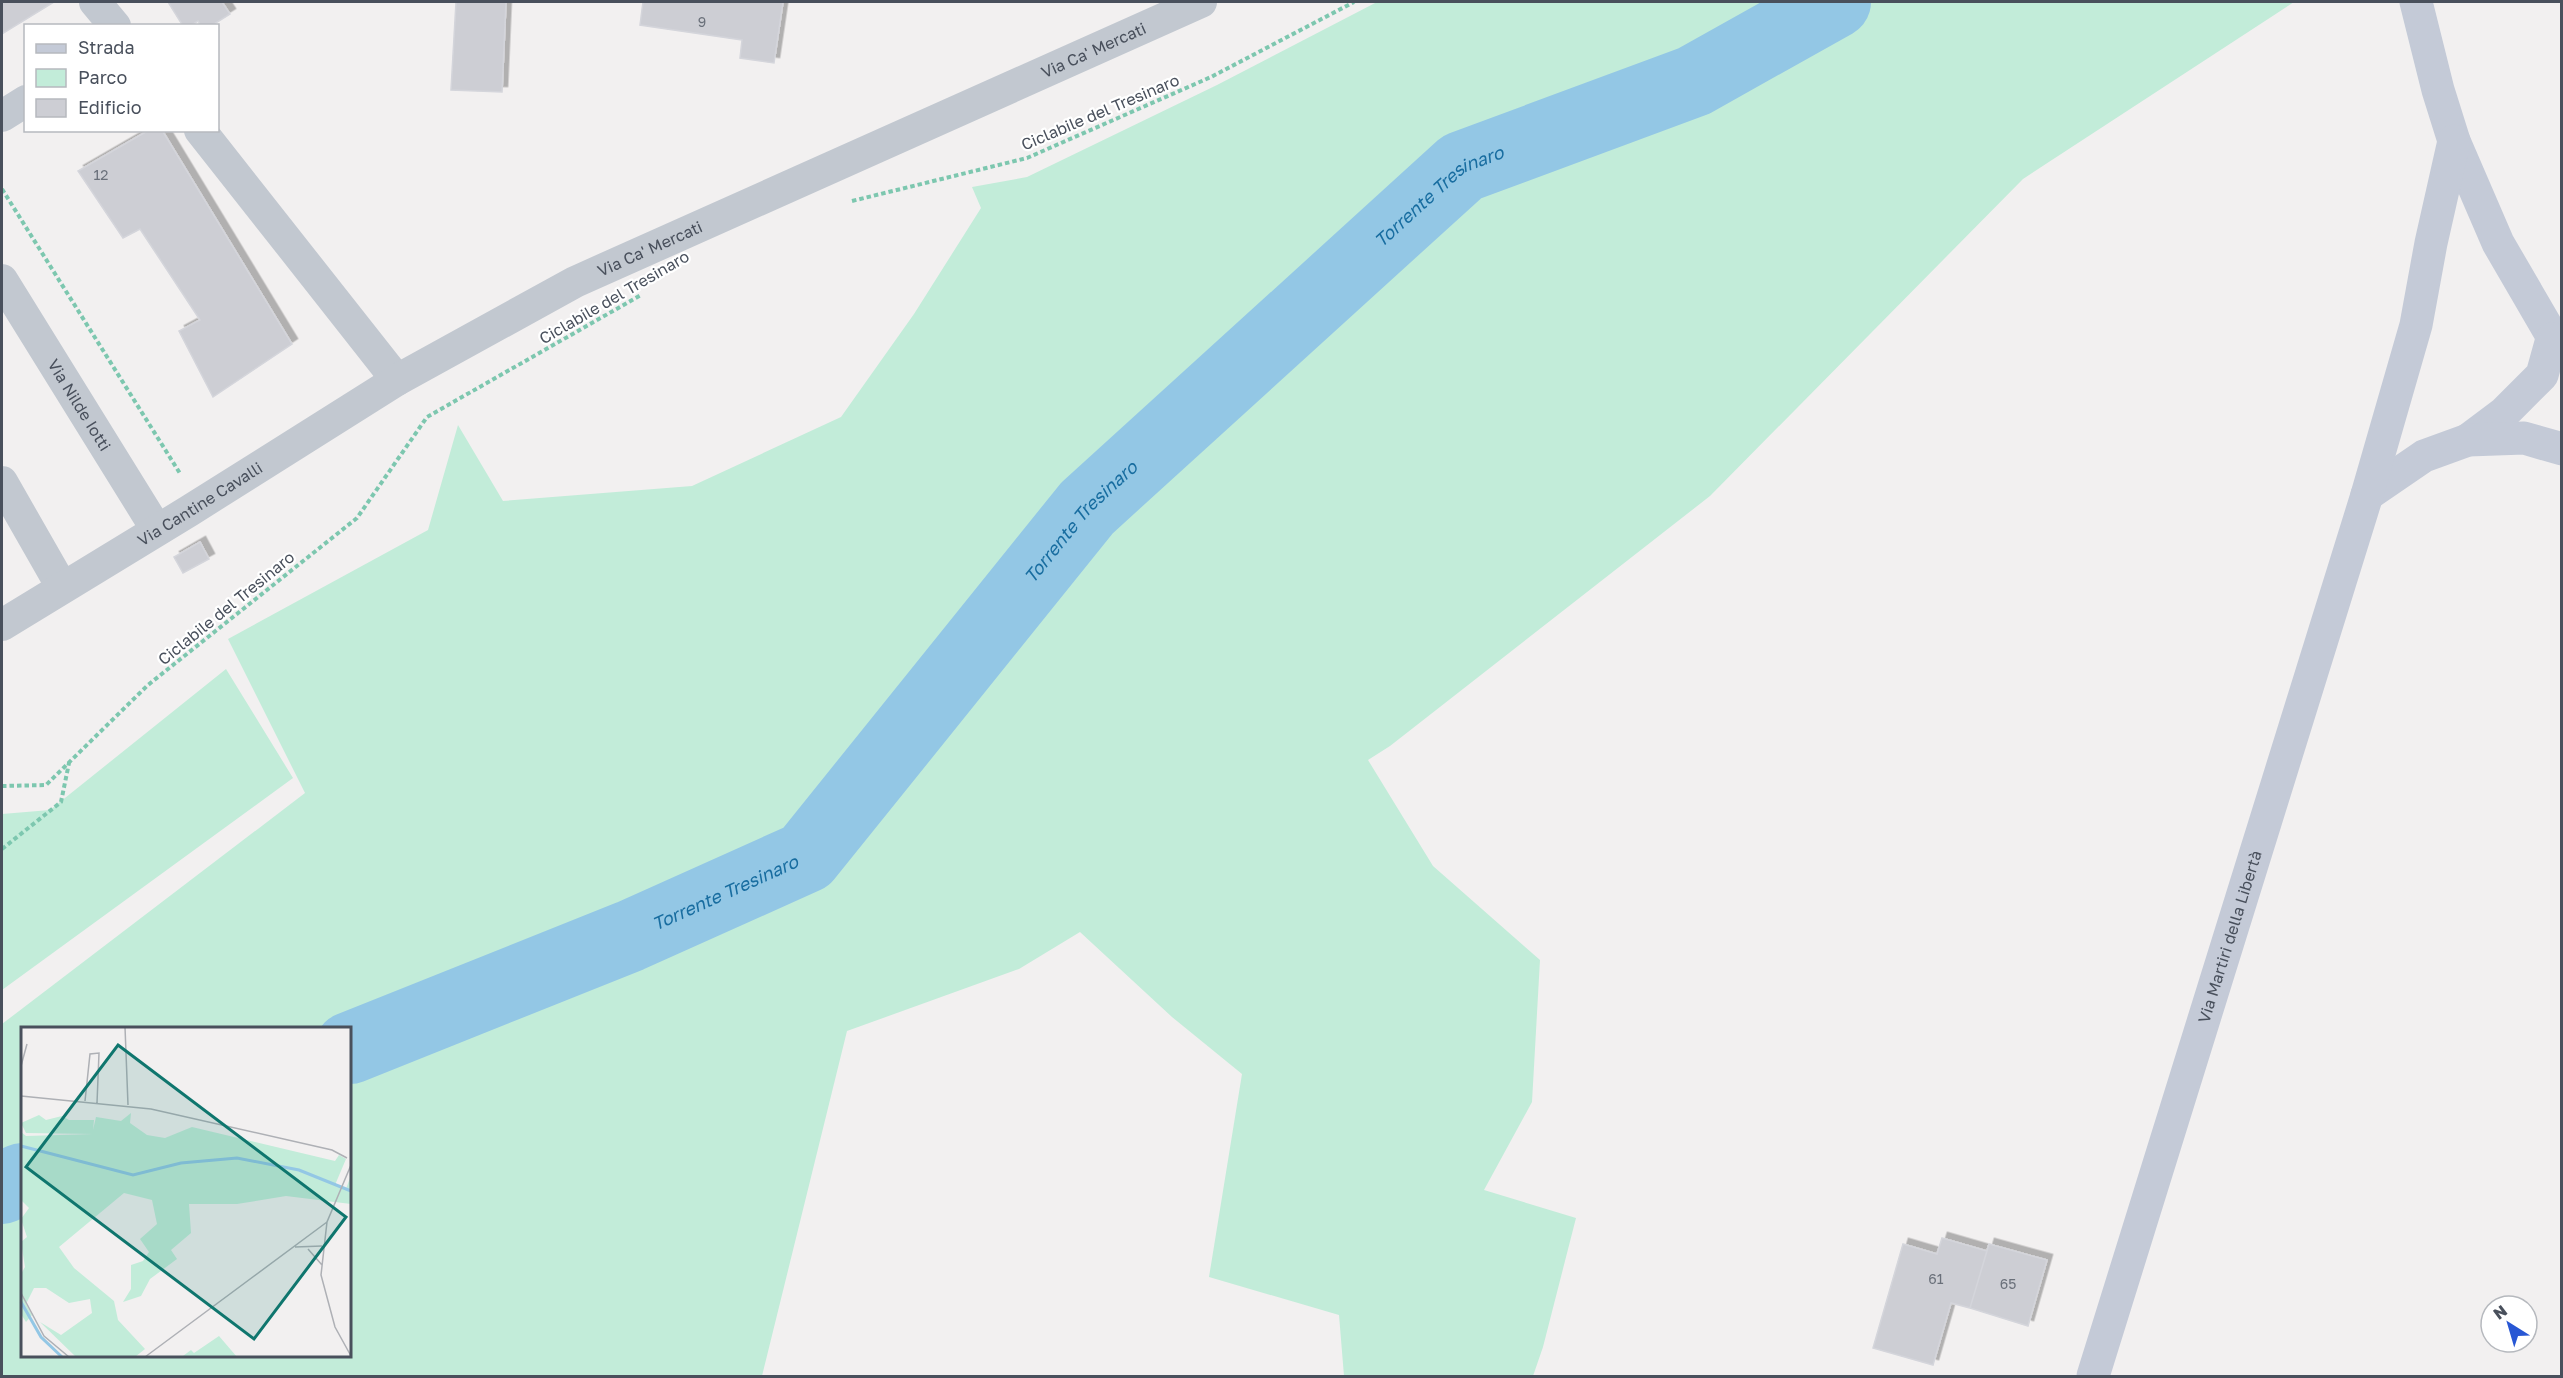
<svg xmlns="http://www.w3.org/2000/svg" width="2563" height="1378" font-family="'Golos Text',sans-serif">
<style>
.green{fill:#c2ecd9;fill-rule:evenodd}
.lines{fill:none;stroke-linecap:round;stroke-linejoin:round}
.river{stroke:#93c7e5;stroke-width:72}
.building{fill:#cdced4;stroke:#d4d5db;stroke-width:1.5;filter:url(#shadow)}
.path{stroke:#7dc7af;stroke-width:4;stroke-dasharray:4.5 3;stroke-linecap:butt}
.street{stroke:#c2c8d0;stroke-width:32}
.secondary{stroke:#c4cad7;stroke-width:33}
.labels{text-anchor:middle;stroke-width:4.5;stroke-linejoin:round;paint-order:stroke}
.number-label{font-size:14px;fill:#6a707a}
.street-label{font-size:16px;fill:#49505c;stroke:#fff}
.water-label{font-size:18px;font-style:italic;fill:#186da0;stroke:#fff}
.inset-river{fill:none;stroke:#93c7e5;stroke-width:3}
.inset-road{fill:none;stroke:#aeb0b5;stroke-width:1.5}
.view{fill:#0f766e;fill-opacity:0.15;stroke:#0f766e;stroke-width:3}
.inset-edge{fill:none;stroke:#49505c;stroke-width:3}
</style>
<defs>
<filter id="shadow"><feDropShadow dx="5.5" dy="-5.5" stdDeviation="0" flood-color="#0004"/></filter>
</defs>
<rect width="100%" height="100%" fill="#f2f0f0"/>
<!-- green -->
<path class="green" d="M1377,2H2294L2023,179L1710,496L1390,746L1368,760L1433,866L1540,960L1532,1102L1484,1190L1576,1218L1543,1347L1533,1376H1344L1339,1315L1209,1277L1242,1074L1172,1017L1080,932L1019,969L847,1031L762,1376H2V1024L305,793L228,639L428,530L458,425L503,501L692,486L841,417L914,314L981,208L972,187L1027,177L1217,85ZM22,1028H350V1356H22Z
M226,669L293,778L2,990V814L50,810Z"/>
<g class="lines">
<!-- river -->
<g class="river">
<path id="s1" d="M350,1048L630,936L806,857L1087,508L1462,167L1694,81L1835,2"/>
<path d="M2,1188L22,1179"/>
</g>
</g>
<!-- building -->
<path class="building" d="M2,2H54L2,34Z
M168,2H222L230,14L211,26H201L198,21L190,26H183Z
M456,2H506L502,92L451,90Z
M643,2H783L774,63L740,58L742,40L640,25Z
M149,130H162L292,344L213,397L179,331L200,320L140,229L123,238L78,171Z
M200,542L209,559L183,573L174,557Z
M1942,1238L1987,1251L1970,1308L1951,1303L1933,1365L1873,1348L1903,1244L1937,1254Z
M1989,1244L2047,1260L2028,1326L1970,1308Z"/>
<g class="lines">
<!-- path -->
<path class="path" d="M2,189L181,475
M852,201L1027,158L1211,77L1354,2
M2,786L46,785L148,685L357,518L427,417L641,295
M2,849L61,802L69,763"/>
<!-- street -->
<g class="street">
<path d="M95,2L115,26"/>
<path d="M2,116L26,101"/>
<path d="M200,130L397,380"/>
<path id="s2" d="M2,280L157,530"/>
<path d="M2,482L62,587"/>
<path id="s3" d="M2,625L189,511L397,380L575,282L1201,2"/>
</g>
<!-- secondary -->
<g class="secondary">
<path d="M2416,2L2438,90L2454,141L2498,243L2562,353"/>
<path d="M2468,440L2504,413L2542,375L2552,339"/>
<path d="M2367,495L2424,456L2468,440L2524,438L2562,449"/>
<path id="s4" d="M2093,1376L2367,495L2416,325L2431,243L2454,141"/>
</g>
</g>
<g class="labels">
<!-- number labels -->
<g class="number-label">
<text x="702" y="27">9</text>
<text x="101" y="180">12</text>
<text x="1936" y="1284">61</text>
<text x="2008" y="1289">65</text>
</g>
<!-- street labels -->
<g class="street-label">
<text dy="6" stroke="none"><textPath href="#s3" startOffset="1236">Via Ca' Mercati</textPath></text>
<text transform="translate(1100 112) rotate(-23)" y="6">Ciclabile del Tresinaro</text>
<text dy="6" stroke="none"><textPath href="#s3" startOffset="750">Via Ca' Mercati</textPath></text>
<text transform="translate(614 297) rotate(-30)" y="6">Ciclabile del Tresinaro</text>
<text dy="6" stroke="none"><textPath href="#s2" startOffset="147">Via Nilde Iotti</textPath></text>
<text dy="6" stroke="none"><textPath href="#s3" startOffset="232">Via Cantine Cavalli</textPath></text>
<text transform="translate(226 608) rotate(-39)" y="6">Ciclabile del Tresinaro</text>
<text dy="6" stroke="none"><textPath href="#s4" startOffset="460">Via Martiri della Libertà</textPath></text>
</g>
<!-- water labels -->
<g class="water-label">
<text dy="6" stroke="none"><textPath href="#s1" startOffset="1414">Torrente Tresinaro</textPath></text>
<text dy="6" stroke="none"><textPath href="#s1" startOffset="928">Torrente Tresinaro</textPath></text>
<text dy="6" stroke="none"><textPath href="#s1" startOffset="406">Torrente Tresinaro</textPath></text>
</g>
</g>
<!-- overview -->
<g transform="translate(21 1027)">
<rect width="330" height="330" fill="#f2f0f0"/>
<path d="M110,86L109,96L126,108L144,111L171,100L314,134L318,128L325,132L314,158L325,162L330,148V177L265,169L216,177H168L170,206L150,223L156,232L129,252L120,269L102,275L110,262V238L122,234L128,225L119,212L136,197L131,173L103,166L38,220L53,241L93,274L97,293L124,322L114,330H55L19,295L40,308L71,286L69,272L48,276L25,261H13L5,277L11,288L5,295L0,287V247L4,240L0,215L6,210L0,192L8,181L0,173V105L5,109L72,107L5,106L0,96L18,88L25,93L41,89L48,93H73L72,103L75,90L100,94ZM198,309L216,330L162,329L170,323L173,326Z" fill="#c2ecd9"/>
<path class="inset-river" d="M0,119L112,148L160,136L216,131L278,143L330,164M0,275L20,310L41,330"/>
<path class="inset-road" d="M104,0L107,78M0,39L6,17M0,69L130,82L311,123L326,131M64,74L69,27L78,26L76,76M330,138L306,195L300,248L314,300L330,329M274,220L301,219M287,222L301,238M0,266L23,309L48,330M124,330L306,195"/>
<path class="view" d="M97,18L325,190L233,312L5,140Z"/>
<rect width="330" height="330" class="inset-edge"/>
</g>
<!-- border -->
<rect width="2563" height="1378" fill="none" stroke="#49505c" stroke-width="6"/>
<!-- legend -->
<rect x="24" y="24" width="195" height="108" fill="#ffffff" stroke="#b6b9be" stroke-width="1.5"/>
<rect x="36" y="44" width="30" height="9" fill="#c4cad7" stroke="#b6b9be" stroke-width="1.5"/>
<text x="78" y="54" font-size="18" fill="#49505c">Strada</text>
<rect x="36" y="69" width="30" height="18" fill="#c2ecd9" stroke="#b6b9be" stroke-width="1.5"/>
<text x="78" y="84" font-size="18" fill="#49505c">Parco</text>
<rect x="36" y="99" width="30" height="18" fill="#cdced4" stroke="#b6b9be" stroke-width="1.5"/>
<text x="78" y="114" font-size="18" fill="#49505c">Edificio</text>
<!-- north arrow -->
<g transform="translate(2509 1324) rotate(323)"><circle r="28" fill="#ffffff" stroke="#b6b9be" stroke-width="1.5"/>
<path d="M0-4.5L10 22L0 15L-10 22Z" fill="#2857d4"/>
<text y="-9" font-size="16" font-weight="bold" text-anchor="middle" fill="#49505c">N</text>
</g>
</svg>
